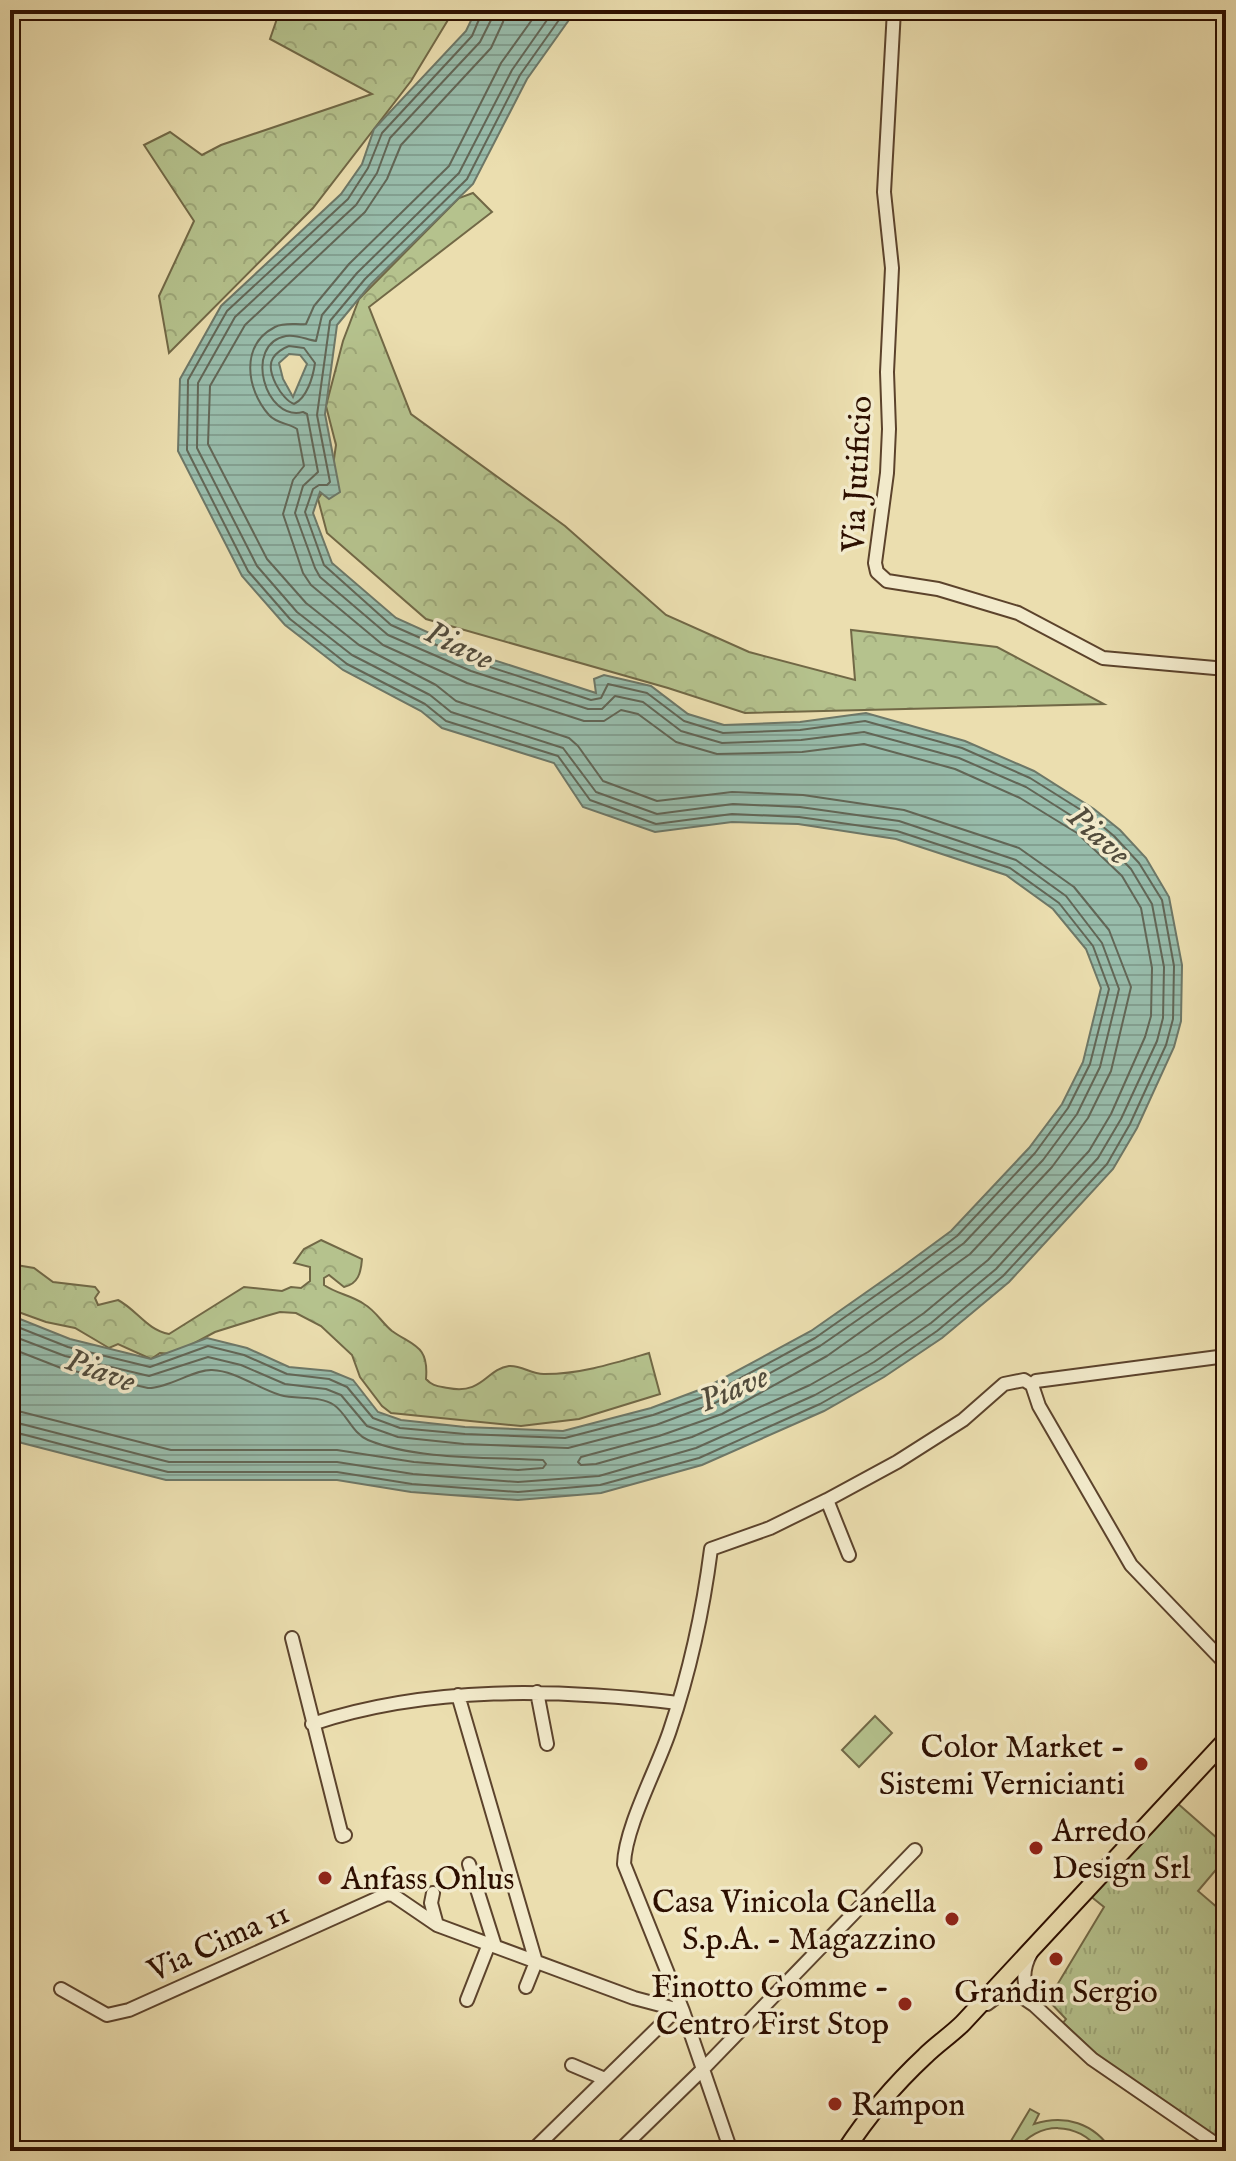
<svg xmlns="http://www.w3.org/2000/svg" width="1236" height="2161" font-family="'IM FELL English',serif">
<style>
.grass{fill:#b5c28d;stroke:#716846;stroke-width:2}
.forest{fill:url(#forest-crowns);stroke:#716846;stroke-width:2}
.park{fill:url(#park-tufts);stroke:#716846;stroke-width:2}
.water{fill:url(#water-rules);stroke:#6d7767;stroke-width:2;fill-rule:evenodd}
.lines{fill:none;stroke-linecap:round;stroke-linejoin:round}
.shore{stroke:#626656;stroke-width:2}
.minor-casing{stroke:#5c432c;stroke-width:16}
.major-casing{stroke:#2d0f00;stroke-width:20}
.minor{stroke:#f2eacb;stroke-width:12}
.major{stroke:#ebdeaf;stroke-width:16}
.poi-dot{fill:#8f2418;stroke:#f2eacb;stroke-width:3}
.labels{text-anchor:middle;stroke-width:7;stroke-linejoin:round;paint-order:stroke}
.street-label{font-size:32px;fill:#2d0f00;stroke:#f2eacb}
.poi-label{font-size:32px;fill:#2d0f00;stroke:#f2eacb;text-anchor:end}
.water-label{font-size:34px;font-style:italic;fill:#524c3c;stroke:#f2eacb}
</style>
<defs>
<pattern id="forest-crowns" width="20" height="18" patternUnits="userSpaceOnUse" patternTransform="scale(2)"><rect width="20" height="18" fill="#b5c28d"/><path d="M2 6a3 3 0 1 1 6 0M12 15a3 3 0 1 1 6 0" fill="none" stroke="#9ca678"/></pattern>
<pattern id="park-tufts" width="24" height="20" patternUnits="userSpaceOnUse" patternTransform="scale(2)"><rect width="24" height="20" fill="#b5c28d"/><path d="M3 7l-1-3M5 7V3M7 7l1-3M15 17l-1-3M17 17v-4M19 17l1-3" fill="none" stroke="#9ca678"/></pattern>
<pattern id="water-rules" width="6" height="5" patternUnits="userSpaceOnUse" patternTransform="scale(2)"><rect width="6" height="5" fill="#98bcab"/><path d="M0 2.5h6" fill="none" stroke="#83a091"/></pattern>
</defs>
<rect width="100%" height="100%" fill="#ebdeaf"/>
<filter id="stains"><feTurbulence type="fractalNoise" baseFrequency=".0025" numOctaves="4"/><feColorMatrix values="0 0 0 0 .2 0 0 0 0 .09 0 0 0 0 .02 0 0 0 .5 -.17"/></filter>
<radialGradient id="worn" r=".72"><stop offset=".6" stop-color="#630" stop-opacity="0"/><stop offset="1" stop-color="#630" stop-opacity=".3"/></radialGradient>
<!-- grass -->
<path class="grass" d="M875,1716L892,1733L859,1767L842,1750Z
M1030,2109L1039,2114L1034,2124C1065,2114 1094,2123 1112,2151H1100C1078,2121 1038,2120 1016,2151H1005Z"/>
<!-- forest -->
<path class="forest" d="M280,10H454L411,81L313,208L169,353L159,296L194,221L144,145L170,132L202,155L221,145L372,94L270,39Z
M473,193L492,212L369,307L411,414L565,526L666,615L749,652L855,680L851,630L997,647L1104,704L745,713L668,688L426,619L327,533L318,499L331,480L336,445L326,406L343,341L359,299L459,198Z
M321,1240L362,1259C361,1273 358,1284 344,1287L329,1275L324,1278V1285C337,1294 351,1295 364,1304C376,1311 382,1323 392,1331C413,1346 429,1345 426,1379C432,1386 438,1386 448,1388C483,1395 486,1369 509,1366C522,1365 532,1375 545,1374C581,1374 615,1363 649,1353L660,1394L579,1419L521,1426L391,1413L382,1406L360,1377L352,1355L321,1326L296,1313L280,1312L266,1316L215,1332L174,1354L160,1353L151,1359L118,1344L109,1348L75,1328L46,1322L10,1309V1264L34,1268L53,1282L95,1287L99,1292L95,1298L98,1305L118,1300C137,1310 147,1330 169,1334L244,1287L282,1291L291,1287L301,1288L310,1281V1267L294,1263L304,1249Z"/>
<!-- park -->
<path class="park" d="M1176,1802L1226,1846V1858L1198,1891L1226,1915V2144L1102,2059L1063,2023L1066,2019L1048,2000L1104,1907L1089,1895Z"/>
<!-- water -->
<path class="water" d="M476,10H576L527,79L473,184L371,284L337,325L325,414L340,492L329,499L320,492L313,513L332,563L396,618L478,655L596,693L594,679L604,675L651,686L688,714L724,725L800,722L866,713L965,741L1034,771L1094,809L1120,830L1146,858L1169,897L1182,965L1181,1021L1174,1047L1137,1128L1113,1169L1009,1282L942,1338L884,1377L824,1411L702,1465L601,1493L518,1500L411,1492L337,1480H166L22,1443L10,1438V1315L70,1339L151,1359L207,1338L247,1348L289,1367L331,1371L353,1380L378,1412L401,1420L465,1427L563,1431L651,1408L707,1387L811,1331L898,1270L951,1231L1029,1148L1062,1104L1083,1062L1101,988L1086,949L1053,909L1006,875L896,839L798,824L732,822L655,832L583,807L554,763L442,728L421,711L343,670L285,625L242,576L178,451L180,379L221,306L341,194L362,164L374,129L466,31ZM289,354L300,355L307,364L293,397L283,379L279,363Z"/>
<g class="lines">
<!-- shore -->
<path class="shore" d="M505,10L503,22L491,48L401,145L387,179L365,212L245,325L210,386L208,444L267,559L306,603L359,645L436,685L456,701L569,738L578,746L603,781L657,801L732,792L803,795L904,810L1019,848L1074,887L1109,930L1131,987L1111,1071L1088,1118L1052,1167L970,1254L827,1356L722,1414L659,1436L581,1457L578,1462L581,1465L596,1464L692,1437L810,1385L868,1352L924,1313L988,1260L1089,1151L1111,1114L1145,1037L1151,1016L1152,968L1141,908L1122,876L1077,833L1020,798L955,769L864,744L802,752L717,754L676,742L638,714L621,710L604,721H584L467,683L383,645L311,585L303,573L283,514L293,480L304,466L297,429C289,423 277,424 269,415C246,389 240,345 275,327C285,322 296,325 306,324L314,306L349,264L449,166L501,63L539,10
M289,346L304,348L315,363C313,377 307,398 294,404C282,400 265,371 273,358C276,353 283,348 289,346Z
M10,1324L68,1347L150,1367L208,1346L244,1355L287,1374L329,1379L347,1387L373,1418L400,1428L465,1434L565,1438L653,1415L711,1394L815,1338L902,1277L957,1236L1035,1153L1068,1108L1090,1064L1109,989L1093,946L1059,903L1010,868L897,831L799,817L732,814L656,824L590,800L558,756L446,721L425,704L347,664L290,619L248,571L187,450L188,380L227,311L348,199L368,168L382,133L472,36L483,10
M10,1335L65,1356L149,1376L208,1357L241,1365L285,1384L326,1389L341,1395L367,1426L398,1437L464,1444L568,1448L656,1425L715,1403L820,1346L908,1285L964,1243L1043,1160L1077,1114L1100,1067L1119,989L1102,943L1066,896L1016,860L899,821L800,807L733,804L657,814L596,792L563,748L451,712L430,695L352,655L297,612L257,566L197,448L198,383L235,317L356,205L377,173L390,138L480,42L491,20L493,10
M10,1348L61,1368L148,1388C169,1388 195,1369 212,1370C236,1371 257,1388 280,1395C297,1400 319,1395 334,1405C347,1414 352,1433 368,1440C416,1460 490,1457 543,1460L546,1464L543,1468L518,1470L414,1462L337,1450H171L10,1409
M10,1421L169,1462H337L413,1474L518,1482L599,1476L696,1448L815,1395L874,1362L931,1323L996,1269L1098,1158L1121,1119L1157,1041L1163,1018L1164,967L1152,904L1131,869L1107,844L1083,823L1026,787L959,758L864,732L801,740L722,743L681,731L643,702L615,696L602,709H588L471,671L388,635L320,577L315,568L295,513L303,486L318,472L307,414L303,412C265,422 243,344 286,336C297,334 307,340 316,341L322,315L357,273L459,173L512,70L554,10
M10,1431L168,1472H337L412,1484L518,1492L600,1485L699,1458L820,1404L879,1371L937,1331L1003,1276L1107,1164L1130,1124L1166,1045L1173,1019L1174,966L1162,900L1139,863L1114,836L1089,815L1030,778L962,748L865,721L800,730L723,733L684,721L647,693L608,684L601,698L591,700L475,662L391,625L324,565L305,512L313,489L319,485H327L330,482L317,415L330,321L365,279L467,179L520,75L566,10"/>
<defs>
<path id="minor" d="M894,10L884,192L892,268L887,372L889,429L887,473L875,563L877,572L887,581L938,589L1018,613L1103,658L1226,669
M1032,1385L1036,1381L1226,1356
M827,1500L849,1555
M292,1638L342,1836L345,1835
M537,1692L547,1744
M458,1695L536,1962L526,1987
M312,1724C430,1685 556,1689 678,1703
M469,1864L495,1946
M433,1893L431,1903L437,1925
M1031,1953C1021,1971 1023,1985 1032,2003
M61,1989L107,2015L129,2010L387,1894L393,1895L437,1925L634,1998L683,2011
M467,2000L489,1944
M987,2004L999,1995H1019L1034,2005L1092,2059L1226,2151
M572,2065L605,2079
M532,2151L676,2010
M619,2151L702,2070L915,1850
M731,2151L683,2011L624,1864C625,1827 658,1767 670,1730C690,1671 703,1611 711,1549L770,1528L827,1500L897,1462L963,1420L1004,1384L1024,1380L1032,1385L1039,1406L1131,1565L1226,1664"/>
<path id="major" d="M845,2151C867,2117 895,2084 925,2056C937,2044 951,2035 963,2023L1226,1740"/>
</defs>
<!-- minor casing -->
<use href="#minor" class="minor-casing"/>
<!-- major casing -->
<use href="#major" class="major-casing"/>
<!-- minor -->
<use href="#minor" class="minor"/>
<!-- major -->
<use href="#major" class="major"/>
</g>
<!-- markers -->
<g class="poi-dot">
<circle cx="1141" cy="1764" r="8"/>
<circle cx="1036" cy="1848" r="8"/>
<circle cx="325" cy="1878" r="8"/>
<circle cx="952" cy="1919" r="8"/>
<circle cx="1056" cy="1959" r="8"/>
<circle cx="905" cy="2004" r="8"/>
<circle cx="835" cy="2104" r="8"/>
</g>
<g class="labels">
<!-- street labels -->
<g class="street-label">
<text transform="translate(856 474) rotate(-87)" y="11">Via Jutificio</text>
<text transform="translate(218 1941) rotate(-24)" y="11">Via Cima 11</text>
</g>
<!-- poi labels -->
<g class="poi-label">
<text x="1125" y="1757">Color Market -<tspan x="1125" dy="37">Sistemi Vernicianti</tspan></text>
<text x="1052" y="1841" text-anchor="start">Arredo<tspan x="1052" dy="37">Design Srl</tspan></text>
<text x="341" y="1889" text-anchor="start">Anfass Onlus</text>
<text x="936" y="1912">Casa Vinicola Canella<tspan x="936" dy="37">S.p.A. - Magazzino</tspan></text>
<text x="889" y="1997">Finotto Gomme -<tspan x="889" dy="37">Centro First Stop</tspan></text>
<text x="1056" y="2002" text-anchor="middle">Grandin Sergio</text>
<text x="851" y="2115" text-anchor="start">Rampon</text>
</g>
<!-- water labels -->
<g class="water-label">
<text transform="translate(460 644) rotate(26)" y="12">Piave</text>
<text transform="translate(1100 834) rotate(42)" y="12">Piave</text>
<text transform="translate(101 1369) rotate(20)" y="12">Piave</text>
<text transform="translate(733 1387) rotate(-23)" y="12">Piave</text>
</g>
</g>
<!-- margin -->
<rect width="1236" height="2161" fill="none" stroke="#ebdeaf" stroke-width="40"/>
<rect x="12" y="12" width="1212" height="2137" fill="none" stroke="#2d0f00" stroke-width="4"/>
<rect x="20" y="20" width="1196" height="2121" fill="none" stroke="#2d0f00" stroke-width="2"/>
<rect width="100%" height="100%" filter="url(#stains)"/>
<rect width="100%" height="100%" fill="url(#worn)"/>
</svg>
